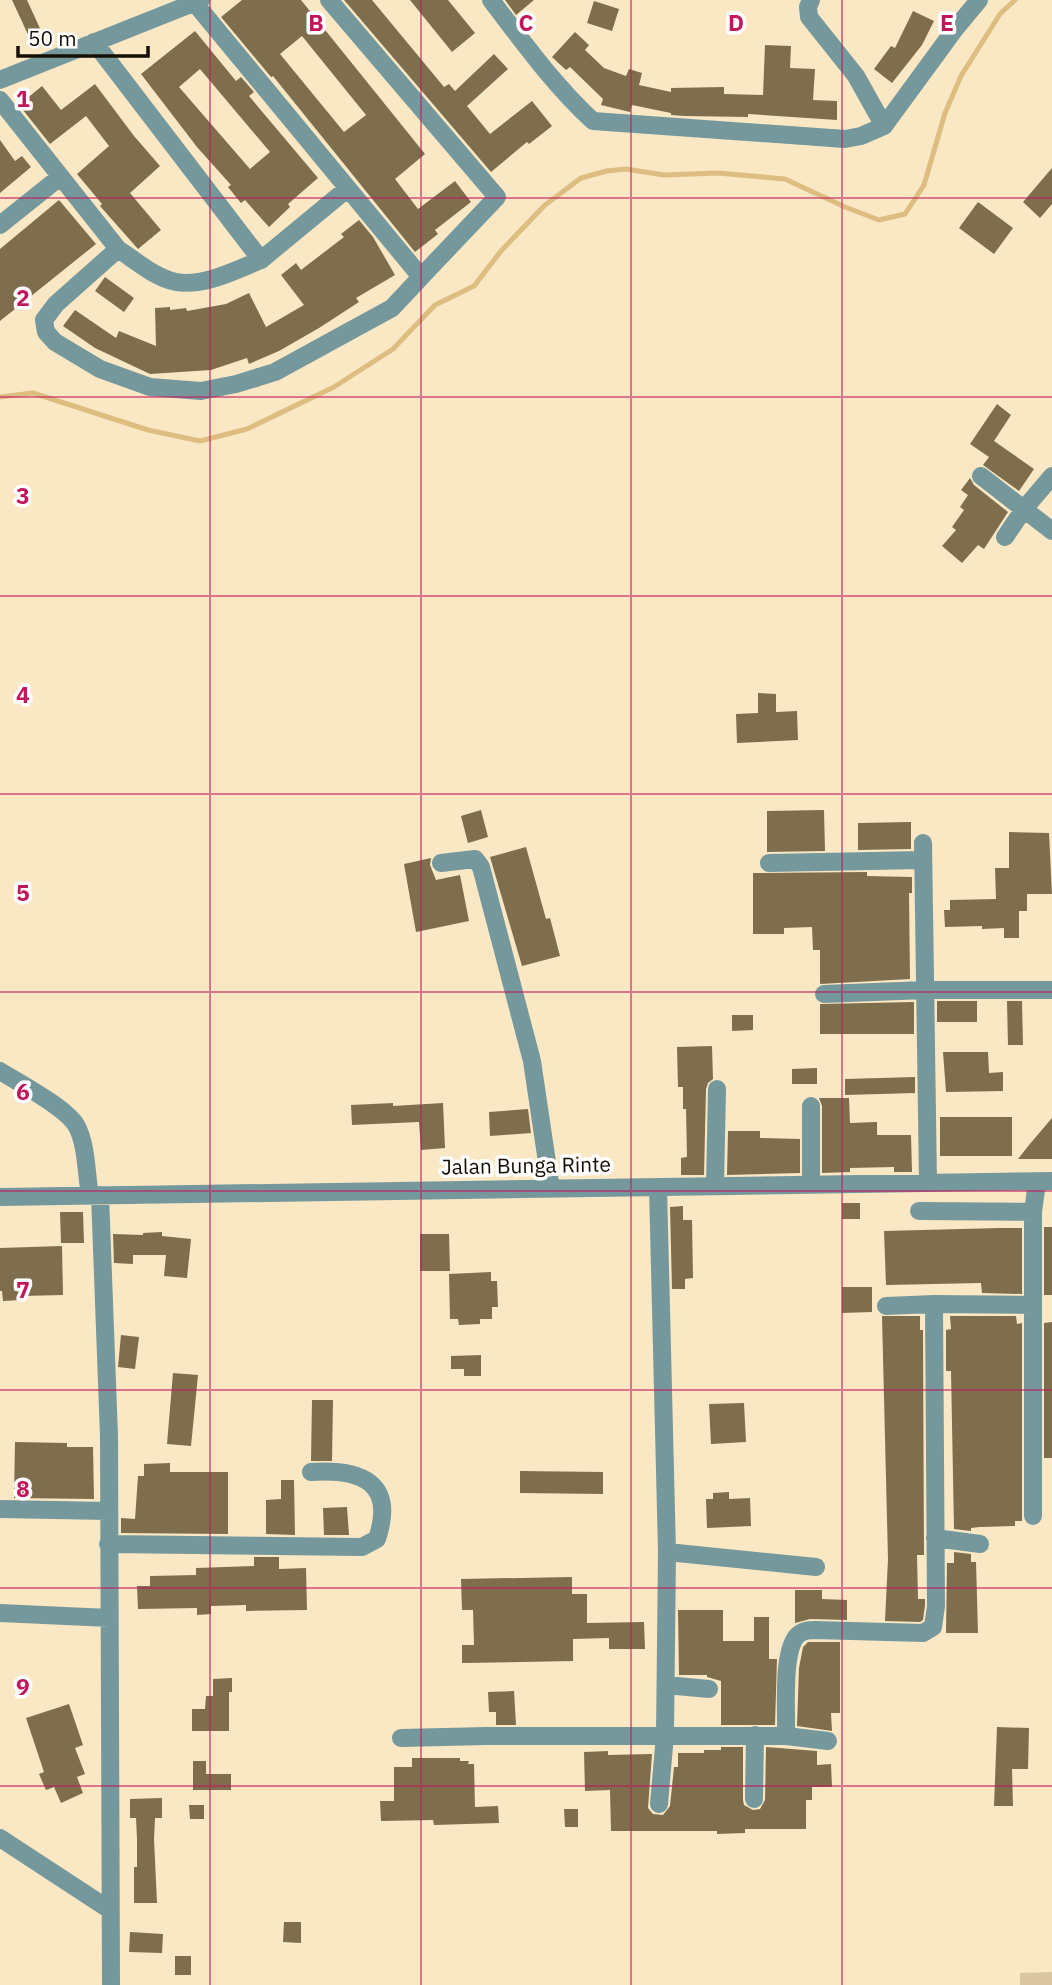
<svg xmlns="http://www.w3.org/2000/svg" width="1052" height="1985" font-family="'IBM Plex Sans',sans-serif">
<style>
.green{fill:#dac6a0}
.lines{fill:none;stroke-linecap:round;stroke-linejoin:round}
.stream{stroke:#ddbd80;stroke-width:5}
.building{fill:#7e6e4e;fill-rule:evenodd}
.minor{stroke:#75989c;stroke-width:18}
.grid{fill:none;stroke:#c2185b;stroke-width:2;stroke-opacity:0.55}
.labels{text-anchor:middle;stroke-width:7;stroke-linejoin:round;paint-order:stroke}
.street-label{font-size:21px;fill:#160f04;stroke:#fff}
.grid-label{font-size:23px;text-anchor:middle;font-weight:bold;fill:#c2185b;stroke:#fff;stroke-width:7;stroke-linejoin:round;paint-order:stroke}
</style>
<rect width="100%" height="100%" fill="#fae7c4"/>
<!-- green -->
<path class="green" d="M1052,1972V1985H1020V1973Z"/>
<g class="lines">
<!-- stream -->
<path class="stream" d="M0,397L33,393L148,430L200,441L247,429L334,387L393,349L435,305L474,286L501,251L545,205L581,178L607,171L626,169L664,175L718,173L785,179L845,207L879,220L905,214L924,185L945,113L961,76L1000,14L1015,0"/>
</g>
<!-- building -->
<path class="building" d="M12,0H27L43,35L31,41Z
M242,0H301L425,154L395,179L418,209L455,181L471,202L435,230L438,234L415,252L273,76L271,77L221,17ZM302,36L366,115L344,132L280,54Z
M344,0H372L444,87L449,84L455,91L494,54L508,69L467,106L490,134L532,101L552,126L529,144L527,142L491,172Z
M410,0H448L475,33L452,52Z
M505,0H534L516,15Z
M594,1L619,9L612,31L587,23Z
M913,11L934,21L922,45L892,83L874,69L891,46L895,48Z
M195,31L236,81L241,77L254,92L249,96L318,178L288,204L290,207L269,227L245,200L241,203L228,187L231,185L197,147L141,74ZM200,69L270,152L250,169L179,87Z
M575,32L589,45L585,50L604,68L626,76L629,69L642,73L639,85L671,92V88L724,87V94L763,95L765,45L791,46L790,68L815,69L813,100L837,101V120L748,114V117L685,116L671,115V113L632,105L630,112L601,105L603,99L570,67L566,70L552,57Z
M95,84L134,136L160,166L130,193L161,230L138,249L100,206L102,204L77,174L109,146L86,116L50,144L19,105L42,86L61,110Z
M0,140L15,161L22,156L31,167L0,193Z
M1052,168V204L1040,218L1023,202Z
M59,200L96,244L0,321V249Z
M978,202L1013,228L994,254L959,228Z
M359,220L373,237L395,275L356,298L359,302L319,328L279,351L249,364L247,358L211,370L150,374L95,348L63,326L75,310L116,338L119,331L156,346L155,308L170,307V310L186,308L187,311L226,304L249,293L266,327L304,305L281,275L296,263L301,270L344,237L341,234Z
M105,277L134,298L124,312L95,291Z
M997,404L1011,415L994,441L1034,469L1019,491L983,465L989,457L970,444Z
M970,478L974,485L1008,512L984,549L978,545L962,563L942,546L956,530L952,527L964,510L960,507L968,495L961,490Z
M758,693L776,694V712L797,711L798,740L737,743L736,714L758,713Z
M481,810L488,837L468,843L461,816Z
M824,810L825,851L767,852V811Z
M911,822V849L858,850V823Z
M1009,832L1049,833L1052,894H1027V911H1019V938H1004V928L982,929V926L945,927L944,910H950V900L996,899L995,868H1009Z
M526,847L546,919L550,918L560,956L522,966L490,857Z
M431,858L430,865L436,880L460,875L469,921L416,932L404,864Z
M867,872V876L912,877V893H909L910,979L820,984V950H813L812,927L784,928V934H753V873Z
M937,1001H977V1022H937Z
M1007,1001H1022L1023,1045H1008Z
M914,1002V1034H820V1004Z
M732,1015H753V1030L732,1031Z
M712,1046L713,1079L708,1083L706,1089L704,1175H681V1158L687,1157L686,1109H683V1087H678L677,1047Z
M943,1052H988L989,1073L1003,1072V1091L946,1092Z
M817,1068V1084H792V1069Z
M915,1077V1093L845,1095V1079Z
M819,1098H849L850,1123L877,1122V1135H911L912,1172H894V1167L850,1168V1172L822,1173V1106Z
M393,1103V1106L443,1103L445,1148L421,1150L419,1122L352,1125L351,1105Z
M528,1109L531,1133L490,1136L489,1112Z
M940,1117H1012V1156H940Z
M1052,1118V1159H1018L1029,1145Z
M728,1131H760V1138L800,1139V1173L727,1175Z
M842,1203H860V1219H842Z
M683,1206V1220H692L693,1278L685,1279V1289H672L670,1207Z
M60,1212H83L84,1243H61Z
M1044,1227H1052V1295H1044Z
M1000,1228H1022V1294L982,1293L981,1283L886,1285L884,1231Z
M162,1232V1236L191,1239L187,1278L164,1276L166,1255H133V1264L114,1263L113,1234L143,1235V1233Z
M420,1234H449L450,1271H420Z
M62,1246L63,1295L21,1296V1300L3,1301L2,1291H0V1248Z
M491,1272V1281H497L498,1307H492V1319H480V1324L459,1325L458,1319H450L449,1274Z
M842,1287H872V1312L842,1313Z
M882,1316H920V1330H923L924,1555H917L918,1599H925V1605L923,1620L920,1622L885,1621L888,1559Z
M950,1316H1016L1017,1324L1022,1323V1521H1015V1526L980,1527L971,1528V1531L954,1529L951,1371H946V1330L951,1329Z
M1052,1322V1458H1044V1323Z
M121,1335L139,1337L135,1369L118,1367Z
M481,1355V1376H464V1369H451V1356Z
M173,1373L198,1375L191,1446L167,1444Z
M312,1400H333L332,1461H311Z
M744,1403L746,1442L711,1444L709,1404Z
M15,1442L67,1443V1447H93L94,1499L14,1498Z
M170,1463V1472H228V1534L121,1533V1518L135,1519L138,1476H144V1464Z
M520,1471L603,1472V1494L520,1493Z
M281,1480H294L295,1535L266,1534V1500L281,1499Z
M729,1492V1499L750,1498L751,1526L707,1528L706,1499H713V1493Z
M347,1507L349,1535H324L323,1508Z
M954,1552L971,1554V1562H976L978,1633H946L947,1563H954Z
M254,1557H279V1569L306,1568L307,1610L246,1611V1605L211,1606V1614L197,1615V1608L138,1609L137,1586H150V1576L196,1575V1568L254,1566Z
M572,1577V1594H587V1623L644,1622L645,1649H609V1638L573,1639V1661L462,1663V1645H474L473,1610H462L461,1579Z
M795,1590H822V1599L847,1600V1620L810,1619L795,1623Z
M678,1610H723V1641H754V1617H769V1659H777L775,1725H721V1681L707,1677V1675H679Z
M808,1642H840V1713H831L832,1731L797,1726L799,1668L803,1647Z
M232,1678V1692H229V1731H192V1709H205L206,1696H213V1679Z
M514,1691L516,1725H496V1712H489L488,1692Z
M69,1704L83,1745L75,1748L85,1774L77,1777L83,1793L61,1803L54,1787L46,1790L39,1774L44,1772L26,1718Z
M997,1727L1029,1728L1028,1769H1012L1013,1806H994Z
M721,1747H743V1800L744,1805L753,1810L760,1809L765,1800L766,1747L817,1751V1765L831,1764L832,1787H812V1800H806V1829H745V1833L717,1834V1831H611L610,1790L585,1791L584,1752L608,1751V1755L652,1754L648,1808L653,1814L663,1815L670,1806L674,1767H678V1753H704V1750H721Z
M412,1758H460V1761H469L468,1764H474L475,1807L498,1806L499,1823L434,1825L433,1820L381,1821L380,1801H394V1767H412Z
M193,1761H206V1774H231V1790H193Z
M162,1798V1818H155L154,1839L157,1903H134V1867H137V1839L136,1818H130V1799Z
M189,1805H204V1819H190Z
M564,1809H578V1827H565Z
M284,1922H301V1943L283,1942Z
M130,1932L163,1934L162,1953L129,1952Z
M175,1956H191V1975H175Z"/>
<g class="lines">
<!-- minor -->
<path class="minor" d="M329,0L497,197L421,277
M491,0C523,42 554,85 593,121L845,139L861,136L884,126L955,29L979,0
M811,0L808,7L809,17L856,76L884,126
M94,42L261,260L347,189
M0,80L201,0
M0,100L118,249L56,304L44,320L46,332L55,342L100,369L150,387L201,391L236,384L275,372L392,308L421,277L194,2
M0,225L60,177
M118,249C135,260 155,278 176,282C204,287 236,270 261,260
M981,476L1052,531
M1005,537L1024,509L1052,476
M923,843L928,1183
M441,863L475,859L481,867L532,1061L551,1189
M769,863L922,860
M824,994L925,990H1052
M0,1071C19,1083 65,1107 76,1125C87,1144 86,1174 90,1195
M811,1185V1106
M715,1186L717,1089
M658,1187L667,1552L665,1735L659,1804
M100,1195L109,1436L111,1985
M0,1197L1052,1181
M919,1211L1033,1212
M886,1306L934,1304L1033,1305
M0,1509L109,1511
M1033,1516V1212L1037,1182
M935,1538L980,1544
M108,1544L362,1547L377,1539C396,1482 361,1469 311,1472
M667,1552L816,1567
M0,1613L109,1618
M666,1685L709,1689
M786,1736C787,1713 781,1648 799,1634C804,1630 809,1630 815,1630L923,1633L933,1627L936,1606L934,1304
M401,1738L487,1736H786L828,1741
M754,1799L755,1735
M0,1838L110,1910"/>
</g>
<!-- grid -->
<path class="grid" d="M210,0V1985M421,0V1985M631,0V1985M842,0V1985M0,198H1052M0,397H1052M0,596H1052M0,794H1052M0,992H1052M0,1191H1052M0,1390H1052M0,1588H1052M0,1786H1052"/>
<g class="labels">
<!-- street labels -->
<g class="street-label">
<text transform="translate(526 1166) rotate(-1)" y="7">Jalan Bunga Rinte</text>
</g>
</g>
<g class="grid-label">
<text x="316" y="31">B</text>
<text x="526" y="31">C</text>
<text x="736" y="31">D</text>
<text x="947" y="31">E</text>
<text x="23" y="107">1</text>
<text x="23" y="306">2</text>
<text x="23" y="504">3</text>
<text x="23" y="703">4</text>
<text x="23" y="901">5</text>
<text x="23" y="1100">6</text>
<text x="23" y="1298">7</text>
<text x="23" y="1497">8</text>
<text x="23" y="1695">9</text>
</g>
<!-- scale -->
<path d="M18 46v10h130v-10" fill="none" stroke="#160f04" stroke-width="3.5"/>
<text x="28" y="46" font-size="21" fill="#160f04" stroke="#ffffff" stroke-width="5" paint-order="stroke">50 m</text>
</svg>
